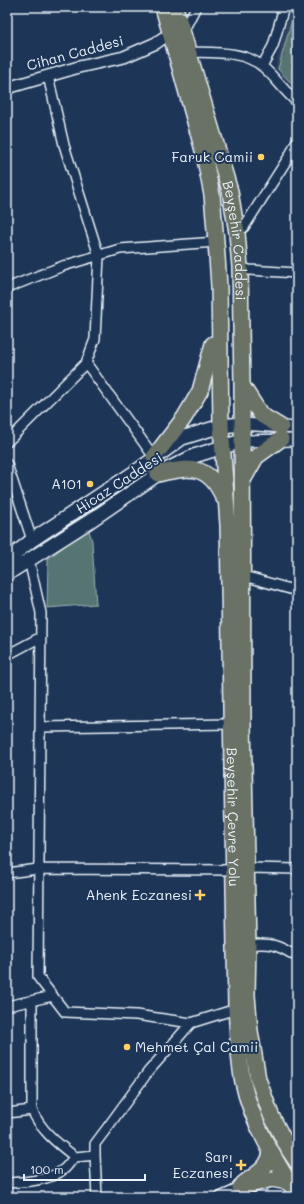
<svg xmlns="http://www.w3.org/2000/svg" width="304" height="1204" font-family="Mali,sans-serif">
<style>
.built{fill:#33455e}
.grass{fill:url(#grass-tufts);stroke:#9fb2b5}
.park{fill:#567472;stroke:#9fb2b5}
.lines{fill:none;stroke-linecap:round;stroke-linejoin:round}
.minor-casing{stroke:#e8f1f8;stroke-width:12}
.tertiary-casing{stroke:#e8f1f8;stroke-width:14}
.secondary-casing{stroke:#e8f1f8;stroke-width:16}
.trunk-casing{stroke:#e8f1f8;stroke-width:18}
.minor{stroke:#1d3557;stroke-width:9}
.tertiary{stroke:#1d3557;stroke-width:11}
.secondary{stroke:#1d3557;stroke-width:13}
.trunk{stroke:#6a7266;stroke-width:15}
.poi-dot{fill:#ffd166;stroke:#1d3557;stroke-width:1.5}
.labels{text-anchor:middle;stroke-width:4;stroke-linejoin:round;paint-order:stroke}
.street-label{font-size:14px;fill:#e8f1f8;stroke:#1d3557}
.poi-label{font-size:14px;fill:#e8f1f8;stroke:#1d3557;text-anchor:end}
</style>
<defs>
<pattern id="grass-tufts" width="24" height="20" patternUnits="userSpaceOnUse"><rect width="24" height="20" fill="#567472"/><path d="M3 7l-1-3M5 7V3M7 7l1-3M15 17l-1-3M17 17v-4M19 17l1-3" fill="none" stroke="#4d5c5c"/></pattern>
</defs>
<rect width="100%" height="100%" fill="#1d3557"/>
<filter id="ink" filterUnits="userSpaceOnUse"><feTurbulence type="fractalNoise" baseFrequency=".025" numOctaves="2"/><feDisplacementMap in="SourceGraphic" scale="8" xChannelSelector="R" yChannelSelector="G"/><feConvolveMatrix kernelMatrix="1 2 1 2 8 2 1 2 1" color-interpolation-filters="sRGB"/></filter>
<g filter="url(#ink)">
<!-- built -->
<path class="built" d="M291,7H297V93L275,69Z"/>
<!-- grass -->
<path class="grass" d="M292,20L297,21V89L278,69Z"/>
<!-- park -->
<path class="park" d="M88,527L92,541L96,604L47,608L48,559Z"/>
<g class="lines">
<defs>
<path id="minor" d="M183,32L196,7
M188,52C211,53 244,50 263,67C275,77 284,91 297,102
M262,66L273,46L284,7
M237,233L244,227L290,155L297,140
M240,267L249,270L297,273
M7,288L63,266L120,249L216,242
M86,363L154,457
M7,442L86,363L95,339L99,256L64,145L48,76
M7,464L32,540
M29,560L41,613L38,977L65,1012L136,1015L191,1023
M244,576L297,591
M7,655L41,637
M41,727L232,724
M246,868L297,869
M7,873L38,869L235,870
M248,945C269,942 279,945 297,957
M7,1006L53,996
M32,1110V1001
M7,1113L32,1110C41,1131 57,1143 75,1157L95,1155L97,1197
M95,1155V1144L107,1128L148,1072L191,1023L236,1009
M7,1183C25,1182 50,1181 64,1169C68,1166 71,1160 75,1157
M220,1197L240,1188"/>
<path id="tertiary" d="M7,88L79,67L124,57L156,43L163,38L172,36
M242,424L297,428
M242,441L297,440"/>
<path id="secondary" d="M7,560L32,540L138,470L182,438L221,426L242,424
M7,574L90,521L158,474L194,456L242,441"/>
<g id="trunk">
<path id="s1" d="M163,7L204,154L212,195L216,242L219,286L221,426L228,525L236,1009C238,1033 238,1059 243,1082C251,1121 276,1162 297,1195"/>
<path id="s2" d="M175,7L230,191L237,233L240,267L242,385L243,722L248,945L247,995L250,1031L258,1079L271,1115L289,1150L297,1162"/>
<path d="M243,387L261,415L281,427"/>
<path d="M154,457L184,418L200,391L213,344"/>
<path d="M158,474C188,466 209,464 223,497"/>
<path d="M243,480L256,457L281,439"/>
<path d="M243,1184C255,1174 269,1169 271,1151"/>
<path d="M240,1188L271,1179L288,1182"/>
</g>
</defs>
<!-- minor casing -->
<use href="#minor" class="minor-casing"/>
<!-- tertiary casing -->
<use href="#tertiary" class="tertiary-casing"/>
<!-- secondary casing -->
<use href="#secondary" class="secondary-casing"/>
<!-- trunk casing -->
<use href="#trunk" class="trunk-casing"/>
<!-- minor -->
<use href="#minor" class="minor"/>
<!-- tertiary -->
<use href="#tertiary" class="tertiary"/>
<!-- secondary -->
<use href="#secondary" class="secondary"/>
<!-- trunk -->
<use href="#trunk" class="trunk"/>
</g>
</g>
<!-- markers -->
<g class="poi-dot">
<circle cx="261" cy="157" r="4"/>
<circle cx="90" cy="484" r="4"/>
<path d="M198 889h4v4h4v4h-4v4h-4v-4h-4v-4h4z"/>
<circle cx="127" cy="1047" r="4"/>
<path d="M239 1159h4v4h4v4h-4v4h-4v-4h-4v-4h4z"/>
</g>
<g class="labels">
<!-- street labels -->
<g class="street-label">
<text transform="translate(75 53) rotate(-15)" y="5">Cihan Caddesi</text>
<text dy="5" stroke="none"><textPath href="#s2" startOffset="242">Beyşehir Caddesi</textPath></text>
<text transform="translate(119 483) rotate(-33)" y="5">Hicaz Caddesi</text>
<text dy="5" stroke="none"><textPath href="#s1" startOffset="817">Beyşehir Çevre Yolu</textPath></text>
</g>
<!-- poi labels -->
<g class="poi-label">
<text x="253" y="162">Faruk Camii</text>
<text x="82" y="489">A101</text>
<text x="192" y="900">Ahenk Eczanesi</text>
<text x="135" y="1052" text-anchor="start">Mehmet Çal Camii</text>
<text x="233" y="1162">Sarı<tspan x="233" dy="16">Eczanesi</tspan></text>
</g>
</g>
<!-- margin -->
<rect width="304" height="1204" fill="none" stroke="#1d3557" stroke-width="24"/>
<rect x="12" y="12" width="280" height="1180" fill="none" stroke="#e8f1f8" stroke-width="1.5" filter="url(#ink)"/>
<!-- scale -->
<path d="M24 1174v6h121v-6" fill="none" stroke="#e8f1f8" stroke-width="2"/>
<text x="30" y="1174" font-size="12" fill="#e8f1f8" stroke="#1d3557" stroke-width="3" paint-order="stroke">100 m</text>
</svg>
